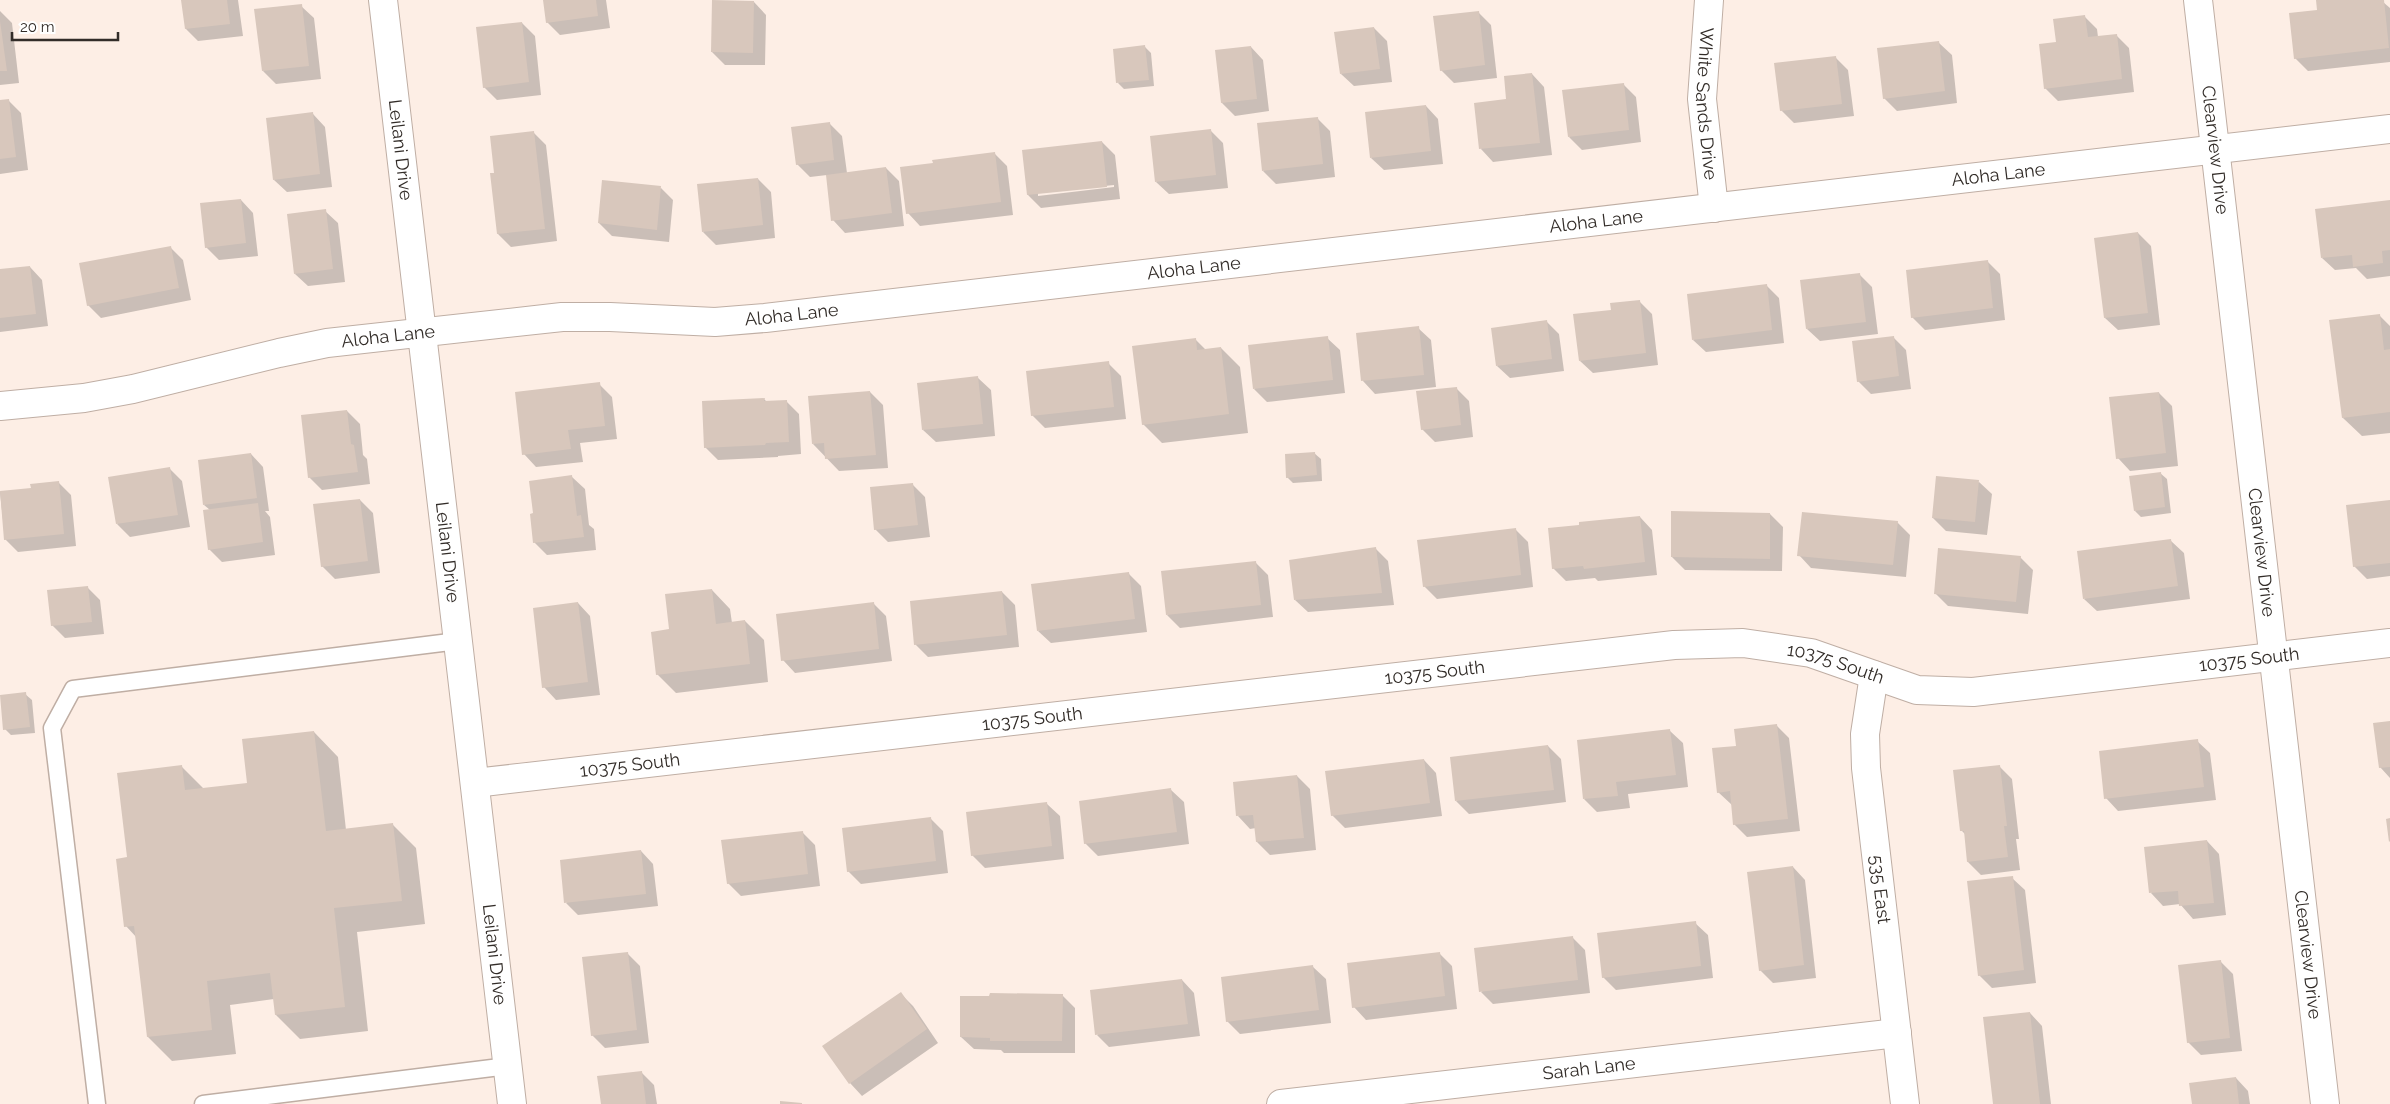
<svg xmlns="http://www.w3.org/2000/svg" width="2390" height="1104" font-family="Raleway,sans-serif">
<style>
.shadow{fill:#0003;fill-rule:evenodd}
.building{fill:#d8c7bc}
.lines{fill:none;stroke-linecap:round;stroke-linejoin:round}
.service-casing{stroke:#bfaea4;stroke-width:19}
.minor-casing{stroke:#bfaea4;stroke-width:30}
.service{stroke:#fff;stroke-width:16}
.minor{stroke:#fff;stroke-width:28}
.labels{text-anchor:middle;stroke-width:4;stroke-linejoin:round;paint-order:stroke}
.street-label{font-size:18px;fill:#322c28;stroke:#fff}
</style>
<rect width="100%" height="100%" fill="#fdeee5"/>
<!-- shadow -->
<path class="shadow" d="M182,0H238L243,36L198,41L186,29Z
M544,0H606L610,28L560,35L547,22Z
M2318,0L2383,2L2390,8V62L2308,71L2295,58L2318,12Z
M754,2L766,15L765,65H725L712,52Z
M301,6L314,18L321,79L276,84L263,71Z
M0,11L12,23L19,83L0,85Z
M1478,12L1491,25L1497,78L1454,83L1441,70Z
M2084,16L2097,29L2098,37L2116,35L2129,48L2134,92L2058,101L2045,88L2057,43Z
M522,23L535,36L541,95L497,100L484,87Z
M1374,28L1387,41L1392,82L1354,86L1341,74Z
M1939,43L1952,55L1957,103L1897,111L1884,98Z
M1145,47L1151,53L1154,86L1124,89L1118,83Z
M1251,47L1263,60L1269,111L1235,116L1222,103L1216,51Z
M1835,57L1848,70L1854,116L1794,123L1781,110Z
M1532,74L1544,87L1552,155L1493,162L1481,149L1508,100Z
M1623,84L1636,97L1641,142L1582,150L1569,137Z
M8,100L21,113L28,170L0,174V101Z
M1426,106L1438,119L1443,164L1384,170L1371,158Z
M313,114L325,127L332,187L287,192L274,180Z
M1317,118L1330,131L1335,177L1276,184L1263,171Z
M829,123L842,136L847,173L886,168L899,181L904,226L845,233L833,220L827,175L810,177L797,164Z
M1210,130L1223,143L1228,188L1169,194L1156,182Z
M533,132L546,145L557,241L511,247L498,234L491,174H496Z
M1102,142L1115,155L1120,199L1041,208L1028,195L1023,151ZM1114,185V187L1038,196V193Z
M994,153L1007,166L1013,215L920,226L908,213Z
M758,179L771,192L775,238L716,245L703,232Z
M661,188L673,200L669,242L612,236L599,223Z
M241,200L253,213L258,256L219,260L206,247Z
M2390,202V276L2367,279L2356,268L2335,270L2322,258Z
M325,211L338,223L345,282L308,286L295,274Z
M2138,233L2151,246L2160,325L2118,330L2105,318Z
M170,247L183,260L191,300L101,318L88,305Z
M1987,261L2000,274L2005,320L1925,330L1912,317Z
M30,267L42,280L48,326L0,332V271Z
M1859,274L1872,287L1878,334L1820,341L1807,329Z
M1766,285L1779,298L1784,343L1706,352L1693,340Z
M1639,301L1652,314L1658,365L1593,373L1580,361L1612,311Z
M2379,315L2390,326V433L2362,436L2343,418Z
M1546,321L1559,334L1564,371L1510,378L1497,366Z
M1418,328L1431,340L1436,387L1375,394L1363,381L1358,334Z
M1893,337L1906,350L1911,389L1871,394L1858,381Z
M1327,338L1340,350L1345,393L1267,402L1254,389Z
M1195,339L1206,350L1221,348L1240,367L1248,433L1162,443L1143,424Z
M1108,363L1121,376L1126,419L1045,428L1032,415Z
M978,378L991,390L995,436L936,442L923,430Z
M599,384L612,397L617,439L580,443L583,462L536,467L524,454Z
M1456,388L1469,401L1473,437L1435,442L1422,429Z
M870,392L883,405L888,468L839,471L813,444Z
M2159,393L2172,406L2178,466L2130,471L2118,458Z
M764,399L767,402L786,401L799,414L801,454L778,456V457L718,460L705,447Z
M347,411L360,424L363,455L367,459L370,484L322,490L309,477Z
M1314,453L1321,459L1322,481L1293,483L1287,477Z
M251,454L263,467L269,511H265L270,517L275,555L222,562L209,549L210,510L204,505Z
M170,469L182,481L190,527L130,537L117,524Z
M2160,473L2167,479L2171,513L2141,517L2135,511Z
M572,477L585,489L589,525L594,529L596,550L547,555L534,542Z
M58,482L71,495L76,546L18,552L5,539L0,492L32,489Z
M1979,482L1992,494L1987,535L1946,531L1933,518Z
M912,484L925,497L930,537L888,542L875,529Z
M360,500L373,513L380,573L335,579L322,566Z
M2390,502V576L2367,579L2354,566Z
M1770,514L1783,527L1782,571L1685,570L1672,557Z
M1640,517L1652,530L1657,575L1598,581L1595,578L1566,581L1553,568Z
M1897,522L1910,535L1906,577L1811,568L1799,555Z
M1515,529L1528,542L1533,587L1437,599L1424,586Z
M2171,541L2184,553L2190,599L2097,611L2084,599Z
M1375,548L1388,561L1394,605L1308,612L1295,600Z
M2020,557L2033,570L2028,614L1948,606L1935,593Z
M1255,562L1268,575L1273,617L1180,628L1167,615Z
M1129,574L1141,586L1147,632L1051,643L1038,631Z
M87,587L100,600L104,634L65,638L52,625Z
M712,590L730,609L732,623L745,621L764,640L768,682L676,693L657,674L670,631Z
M1002,592L1015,605L1019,647L928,657L915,644Z
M578,603L590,616L600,695L556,700L544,687Z
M873,603L886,616L892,661L795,673L783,660Z
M25,694L32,700L35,733L11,735L5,729Z
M2390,722V778L2380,767Z
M1776,725L1789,738L1800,831L1747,837L1734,824L1732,805L1718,792L1737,747Z
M1670,731L1683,743L1688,787L1628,794L1630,808L1597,812L1584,799Z
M314,732L338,757L346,830L392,824L416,848L425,924L357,932L368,1031L300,1039L276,1015L274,999L230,1005L236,1054L172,1061L148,1037L137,938L126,926L128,858L181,766L204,789L249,784Z
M2197,741L2210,753L2216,800L2118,811L2106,798Z
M1548,746L1561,759L1566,802L1469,814L1456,801Z
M1424,760L1436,773L1442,816L1345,828L1332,815Z
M1999,766L2012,779L2019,839H2016L2020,870L1981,875L1968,862L1965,834L1962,831Z
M1297,776L1310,789L1316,850L1270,855L1257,842L1256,828L1250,829L1238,816Z
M1171,790L1184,802L1189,844L1098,856L1085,843Z
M1047,804L1060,816L1064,859L985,868L972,855Z
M930,818L943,831L948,873L861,884L848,871Z
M802,832L815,845L820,886L741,896L728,883Z
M2207,841L2219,854L2226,915L2193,919L2180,904L2163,906L2151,893Z
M641,851L653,864L658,906L578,915L566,903Z
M1793,867L1805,880L1816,978L1773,983L1760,970Z
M2012,878L2025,890L2036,983L1992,988L1979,975Z
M1695,923L1708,935L1713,978L1616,990L1603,977Z
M1572,937L1585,950L1590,993L1493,1004L1481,992Z
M627,953L640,966L649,1043L605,1048L592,1035Z
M1439,953L1452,966L1457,1009L1366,1020L1354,1007Z
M2220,961L2233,974L2242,1051L2201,1055L2188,1042Z
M1313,967L1326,979L1331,1023L1240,1034L1227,1021Z
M1182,980L1194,993L1200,1036L1109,1047L1097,1035Z
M901,994L913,1006L938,1043L862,1096L850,1083Z
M1062,995L1075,1008V1053H1004L1001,1050L974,1049L961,1037L991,997Z
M2030,1013L2042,1026L2051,1104H1994Z
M641,1072L654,1085L657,1104H602Z
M2236,1078L2248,1091L2250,1104H2193Z"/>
<!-- building -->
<path class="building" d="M181,0H227L230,24L185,29Z
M543,0H596L598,16L546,23Z
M712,0L754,1L753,53L711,52Z
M2316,0H2384L2389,48L2294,59L2289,13L2317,10Z
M302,4L309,66L262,71L254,9Z
M1479,11L1485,65L1440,71L1433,16Z
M2085,15L2088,37L2117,34L2122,79L2044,89L2039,44L2056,42L2053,19Z
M0,21L7,71H0Z
M522,22L529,82L483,88L476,27Z
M1374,27L1380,69L1340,74L1334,32Z
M1939,41L1945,91L1883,99L1877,48Z
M1145,45L1149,80L1116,83L1113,49Z
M1251,46L1257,99L1221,103L1215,50Z
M1836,56L1842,104L1780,111L1774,63Z
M1532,73L1540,143L1479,149L1474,103L1506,99L1504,76Z
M1624,83L1629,130L1568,137L1562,90Z
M9,99L16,157L0,159V100Z
M1426,105L1431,151L1370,158L1365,112Z
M313,112L320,174L273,180L266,118Z
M1318,117L1323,164L1262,171L1257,123Z
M830,122L834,160L796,165L791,127Z
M1211,129L1216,175L1155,182L1150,136Z
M534,131L545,229L497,234L490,173H494L490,136Z
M1102,141L1107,187L1027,195L1022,150Z
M995,152L1001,202L906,214L900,167L933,163L932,160Z
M886,167L892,213L831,221L826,175Z
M758,178L763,225L702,232L697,184Z
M602,180L661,186L657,230L598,223Z
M241,199L246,243L205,248L200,203Z
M2390,200V250L2382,251L2383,263L2353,267L2352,255L2321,258L2315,209Z
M326,209L333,269L294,274L287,214Z
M2138,232L2148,313L2104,318L2094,238Z
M171,246L179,288L87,306L79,263Z
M1988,260L1993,308L1911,318L1906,270Z
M30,266L36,314L0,318V269Z
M1860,273L1866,322L1806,329L1800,280Z
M1767,284L1772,330L1692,340L1687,294Z
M1640,300L1646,353L1579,361L1573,314L1611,310L1610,303Z
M2380,314L2384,350L2390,349V412L2342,418L2329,320Z
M1547,320L1552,359L1496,366L1491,328Z
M1419,326L1424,375L1361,381L1356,333Z
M1328,336L1333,380L1253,389L1248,345Z
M1894,336L1899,376L1857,382L1852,341Z
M1196,338L1197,350L1221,347L1229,414L1142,425L1132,346Z
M1109,361L1114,407L1031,416L1026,371Z
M978,376L983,424L922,430L917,383Z
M600,382L605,426L568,430L571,449L522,455L515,392Z
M1457,387L1461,425L1421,430L1416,391Z
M870,391L876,455L825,459L824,443L812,444L808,396Z
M2159,392L2166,453L2116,459L2109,397Z
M765,398L764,401L787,400L789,442L766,443L765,445L704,448L702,401Z
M347,410L351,444L354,445L358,472L308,478L301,415Z
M1315,452L1317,475L1286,478L1285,454Z
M251,453L257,498L203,505L198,460Z
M170,467L178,515L116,524L108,477Z
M2161,472L2165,507L2134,511L2129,476Z
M572,475L577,516L581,515L584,537L533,543L530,514L533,513L529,481Z
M1936,476L1979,480L1975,522L1932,518Z
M59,481L64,534L4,540L0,491L31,488L30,484Z
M913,483L918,525L874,530L870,487Z
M360,499L368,561L321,567L313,504Z
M2390,500V563L2353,567L2346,505Z
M258,503L263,542L208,550L203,510Z
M1671,511L1770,513V559L1671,557Z
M1802,512L1898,521L1893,565L1797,556Z
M1640,516L1645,562L1584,569L1583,566L1552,569L1548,528L1579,525V522Z
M1516,528L1521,575L1423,587L1417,540Z
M2171,539L2178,586L2083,599L2077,551Z
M1376,547L1382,593L1294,600L1289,560Z
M1938,548L2021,556L2016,602L1934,594Z
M1256,561L1261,605L1166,615L1161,571Z
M1129,572L1135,619L1037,631L1031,584Z
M88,586L92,622L51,626L47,590Z
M712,589L716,624L745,620L750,664L656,675L651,632L669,629L665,594Z
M1002,591L1007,635L914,645L910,601Z
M578,602L588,682L542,688L533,608Z
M874,602L879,649L781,661L776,614Z
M26,692L30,727L3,730L0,695Z
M2390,721V767L2379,768L2373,723Z
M1777,724L1788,819L1733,825L1730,791L1717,793L1712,748L1736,746L1734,729Z
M1670,729L1676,775L1616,782L1618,796L1583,799L1577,740Z
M314,731L326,831L393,823L402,901L334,908L345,1007L275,1015L270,973L207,981L212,1030L147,1037L134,926L124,927L116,859L127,857L117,773L182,765L185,790L247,783L242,739Z
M2198,739L2204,787L2104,799L2099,751Z
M1548,745L1554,790L1455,801L1450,757Z
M1424,759L1430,803L1331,816L1325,771Z
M2000,765L2007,826H2004L2008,857L1967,862L1964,831H1960L1953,770Z
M1297,775L1304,838L1256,842L1253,815L1236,816L1233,782Z
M1171,788L1177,832L1084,844L1079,801Z
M1047,802L1052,846L971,856L966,812Z
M931,817L936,861L847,872L842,828Z
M2390,818V841L2389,842L2386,819Z
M803,831L808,874L727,884L721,840Z
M2207,840L2214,903L2179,906L2178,891L2149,893L2144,847Z
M641,850L646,894L564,903L560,860Z
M1793,866L1804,965L1759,971L1747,872Z
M2013,876L2024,970L1978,976L1967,881Z
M1696,921L1701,966L1602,978L1597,933Z
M1573,936L1578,980L1479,992L1474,948Z
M628,952L637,1030L591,1036L582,957Z
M1440,952L1445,996L1352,1008L1347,963Z
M2221,960L2230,1038L2187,1043L2178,965Z
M1313,965L1319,1010L1226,1022L1221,977Z
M1182,979L1188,1024L1095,1035L1090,990Z
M901,992L927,1029L849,1084L822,1046Z
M990,993L1063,994L1062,1041H990V1038L960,1037V996H989Z
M2030,1012L2040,1104H1993L1983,1017Z
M642,1071L646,1104H601L597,1076Z
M2236,1077L2239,1104H2192L2189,1083Z
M780,1101L802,1103V1104H780Z"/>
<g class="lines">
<defs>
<path id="service" d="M97,1104L52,728L73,689L458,641
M203,1104L508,1066"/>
<g id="minor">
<path id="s1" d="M383,0L512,1104"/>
<path id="s2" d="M1709,0L1702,99L1714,208"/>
<path id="s3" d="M2198,0L2325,1104"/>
<path id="s4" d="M0,406L84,398L133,389L279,353L327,343L562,317H610L715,322L765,318L2390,129"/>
<path id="s5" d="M1874,675L1865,734L1866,768L1905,1104"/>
<path id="s6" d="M475,783L1674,645L1743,643L1811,653L1917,690L1973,692L2390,643"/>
<path id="s7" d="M1281,1104L1897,1033"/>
</g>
</defs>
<!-- service casing -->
<use href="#service" class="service-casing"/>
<!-- minor casing -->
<use href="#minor" class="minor-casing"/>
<!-- service -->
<use href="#service" class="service"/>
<!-- minor -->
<use href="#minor" class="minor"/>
</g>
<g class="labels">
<!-- street labels -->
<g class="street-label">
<text dy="6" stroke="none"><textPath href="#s2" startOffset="104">White Sands Drive</textPath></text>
<text dy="6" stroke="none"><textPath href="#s1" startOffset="151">Leilani Drive</textPath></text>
<text dy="6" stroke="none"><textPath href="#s3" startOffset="151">Clearview Drive</textPath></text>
<text dy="6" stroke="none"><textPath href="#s4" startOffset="2015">Aloha Lane</textPath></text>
<text dy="6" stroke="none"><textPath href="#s4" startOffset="1610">Aloha Lane</textPath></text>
<text dy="6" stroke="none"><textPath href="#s4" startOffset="1205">Aloha Lane</textPath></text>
<text dy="6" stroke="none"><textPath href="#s4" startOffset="800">Aloha Lane</textPath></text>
<text dy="6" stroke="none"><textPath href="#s4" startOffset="395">Aloha Lane</textPath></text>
<text dy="6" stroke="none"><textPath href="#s1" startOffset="556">Leilani Drive</textPath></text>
<text dy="6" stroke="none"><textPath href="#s3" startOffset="556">Clearview Drive</textPath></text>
<text dy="6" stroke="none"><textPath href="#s6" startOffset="1791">10375 South</textPath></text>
<text dy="6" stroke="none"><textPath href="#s6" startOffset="1371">10375 South</textPath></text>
<text dy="6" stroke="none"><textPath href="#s6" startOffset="966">10375 South</textPath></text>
<text dy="6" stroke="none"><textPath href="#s6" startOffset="561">10375 South</textPath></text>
<text dy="6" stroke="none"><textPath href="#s6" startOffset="156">10375 South</textPath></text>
<text dy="6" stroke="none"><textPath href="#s5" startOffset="216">535 East</textPath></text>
<text dy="6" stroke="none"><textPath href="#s1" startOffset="961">Leilani Drive</textPath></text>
<text dy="6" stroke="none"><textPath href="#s3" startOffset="961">Clearview Drive</textPath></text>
<text dy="6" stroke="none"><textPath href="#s7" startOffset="310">Sarah Lane</textPath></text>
</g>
</g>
<!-- scale -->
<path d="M12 32v8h106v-8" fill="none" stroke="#322c28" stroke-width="2.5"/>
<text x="20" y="32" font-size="15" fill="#322c28" stroke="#ffffff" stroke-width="4" paint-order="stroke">20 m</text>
</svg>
